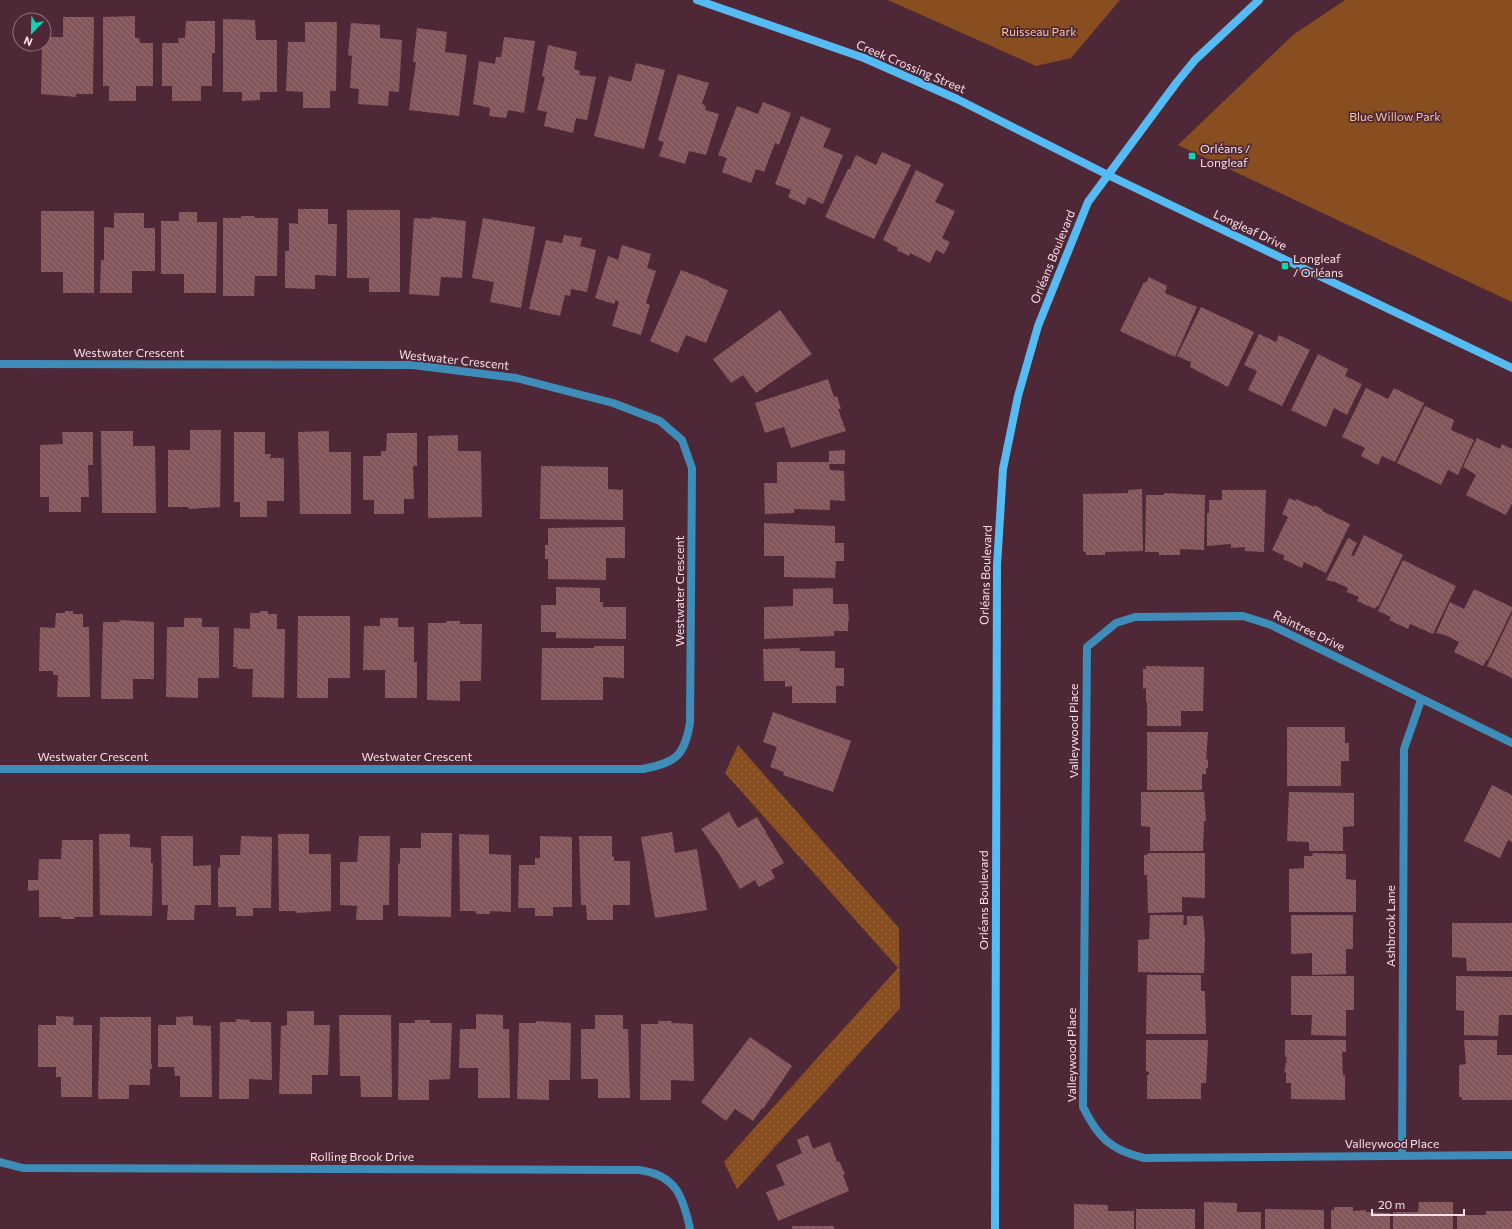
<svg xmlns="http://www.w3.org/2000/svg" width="1512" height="1229" font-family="Commissioner,sans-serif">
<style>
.grass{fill:url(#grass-dots)}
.park{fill:#884e20}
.building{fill:url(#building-back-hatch)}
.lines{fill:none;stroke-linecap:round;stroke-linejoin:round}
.street{stroke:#3e8db9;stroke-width:8}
.secondary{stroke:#57bbf3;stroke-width:8}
.poi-dot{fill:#10d5b4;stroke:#4f2837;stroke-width:1.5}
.labels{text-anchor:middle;stroke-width:3.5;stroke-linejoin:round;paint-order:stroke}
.park-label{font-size:12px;fill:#fac49f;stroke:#4f2837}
.street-label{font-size:12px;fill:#f8dee6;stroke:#4f2837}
.poi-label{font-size:12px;fill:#f8dee6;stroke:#4f2837;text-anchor:start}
</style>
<defs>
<pattern id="grass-dots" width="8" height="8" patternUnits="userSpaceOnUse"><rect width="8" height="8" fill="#884e20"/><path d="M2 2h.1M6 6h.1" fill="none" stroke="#9a6740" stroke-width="1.8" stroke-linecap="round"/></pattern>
<pattern id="building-back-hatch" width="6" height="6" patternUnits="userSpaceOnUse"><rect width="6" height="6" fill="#845659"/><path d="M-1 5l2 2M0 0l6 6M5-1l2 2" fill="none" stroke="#966e71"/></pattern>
</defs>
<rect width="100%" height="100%" fill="#4f2837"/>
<!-- grass -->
<path class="grass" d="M738,745L899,928L900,1008L737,1189L724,1162L898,968L725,773Z"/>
<!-- park -->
<path class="park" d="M888,0H1120L1071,58L1036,66Z
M1345,0H1512V302L1178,145L1293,35Z"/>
<!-- building -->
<path class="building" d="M135,16V38H139L140,43H153V86H136V101H109V86H103V17Z
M63,17H94L93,94H76V97L41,94L42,44H44V37H63Z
M223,19L255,20L256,40H277V92H260V100L242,101V92H223Z
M186,21H215V53H212V86H201V101H172V86H162V43H179L178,38H185Z
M305,22H337L336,91H330V108H303V92L286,91L288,42H305Z
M351,23L380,25V38L402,40L399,92L389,91L388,106L358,104L359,89L350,88L352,56L348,55Z
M417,28L447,32L445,52L467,55L459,116L409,110L416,62H413Z
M504,37L535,41L524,113L508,110L506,118L489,116L490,108L473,104L479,61L495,64L496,57H501Z
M548,45L577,52L574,69L580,71L579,75L596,77L587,120L576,118L573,133L544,126L547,112L537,110L545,77L542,76Z
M636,63L665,70L644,149L594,136L609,76L631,82Z
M678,74L709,83L702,103L706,107L705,110L719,114L706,155L689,151L685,164L659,156L664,142L658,140Z
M763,102L791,113L779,145L775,143L764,172L756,169L751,183L722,172L727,158L718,155L737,106L758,114Z
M801,116L831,129L823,147L843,155L823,204L808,197L805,205L788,197L791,190L775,184Z
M882,152L911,165L874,239L825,217L848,169H850L856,155L876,165Z
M916,170L944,184L935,202L955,211L942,238L950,242L944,254L936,250L930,263L910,253L909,256L897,250L898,248L883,240Z
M298,209H328V224H337L336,276L315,275V289L285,288V251H289V223L298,224Z
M347,210H400V292H369V278H347Z
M41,211H94V293H63V272H41Z
M179,212H197V222H217L216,293H184V274H161V221H179Z
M114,213H144V228H155V271H132V293H100L101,260H104V227L114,228Z
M241,216H255L254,218H278L277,276H255L254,296H223V218H241Z
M431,217L466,221L462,278L441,277L439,296L409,294L414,218L431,219Z
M483,218L535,227L521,308L490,302L494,282L472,278Z
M564,235L582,238L580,246L596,250L587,292L571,289L570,296L565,295L560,316L529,309L546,240L562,243Z
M622,245L651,254L647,268L656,271L646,303L650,305L641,335L612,326L619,302L616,300L614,304L595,298L608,256L618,260Z
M681,270L709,281L708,282L728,290L706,343L686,335L678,353L650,341Z
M1149,277L1167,286L1165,293L1197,307L1175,357L1120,331L1144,282L1146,283Z
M1201,307L1254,332L1228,387L1190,367L1191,362L1177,356Z
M780,310L812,354L756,393L743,375L731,383L713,359Z
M1259,334L1276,342L1279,335L1310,350L1282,406L1248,390L1257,371L1244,365Z
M1318,354L1348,369L1345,376L1362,384L1347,415L1334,408L1326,427L1291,410Z
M828,379L834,397L837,396L841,409H838L846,431L791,448L784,427L765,433L755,403Z
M1366,388L1388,399L1394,388L1424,403L1395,462L1382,456L1378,465L1361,456L1365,448L1342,437Z
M1425,406L1454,420L1451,430L1474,440L1458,475L1448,470L1441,485L1397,463Z
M190,430H221L220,507L189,509V507H168V450H190Z
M101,431H133V446H155L156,513H102Z
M329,431V452H351V514H300L298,432Z
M62,432H93V465H88L89,497H81V512H49V497H40V445L63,444Z
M234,432H265V454H271L270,458H284V501H267V517H240V502H234Z
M387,433H417V466H413L414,499H404V514H374V500H363V456H381V451H386Z
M458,435V451H481L482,517L428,518V436Z
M1477,438L1500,449L1502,444L1512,449V503L1506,515L1466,495L1476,475L1463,467Z
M845,450V464H829L830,470L844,471L845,501L830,500V510L794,509V513L765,514L764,483H777V462H829V451Z
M541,466L608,467V489L623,490V520L540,519Z
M1142,489L1143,551L1105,552V555H1086V552L1083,551V494L1128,493V490Z
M1222,490H1266L1264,552L1245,551V547L1231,548V544L1207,546V513H1209V500H1222Z
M1164,493L1205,495L1204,550L1180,549V555H1159V552H1145L1146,495H1164Z
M1289,498L1295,501L1296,499L1314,507V505L1323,510L1322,511L1350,524L1326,573L1304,562L1302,568L1283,559L1285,556L1272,550L1288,517L1282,514Z
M764,523L835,526V543H844V561H836L835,578L784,577V556H764Z
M625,527V558H606V580L548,579V559H545V545H548V528Z
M1364,535L1403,555L1378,607L1376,606L1375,609L1357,601L1359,597L1347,592L1348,588L1335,582L1326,580L1348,538L1357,543L1351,555L1354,556Z
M1403,560L1456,586L1433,634L1410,624L1408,629L1389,620L1391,617L1378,611Z
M556,587L600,588V602H603V607H626V639L556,638V632H541V605H556Z
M833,588V604H848L849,621H848V631H834V636L764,639V607L793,606V589Z
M1474,589L1512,607V610L1488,660L1487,659L1483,666L1454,652L1459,642L1445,635L1436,633L1450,602L1464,609Z
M65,611H73V614H83V627H89L90,697H57L58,675H53V671H39L40,627L55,628L56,613H65Z
M260,611H268V614H277V629H285L284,698L252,697L253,669H237V667H233L234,628L250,629V613H260Z
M1512,614V678L1487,666Z
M298,616H350V678H328V698H297Z
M184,618H202V627H219V678H198V698L166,697L167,627H184Z
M380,618H398V627H414V662H417V698H385V670H363L364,626H380Z
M119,620L154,622V679H133V699H101L103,622H120Z
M447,621H460V624H482L481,681H460V701L427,700L428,623H446Z
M594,646H624V678L603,677V700H541L542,648H594Z
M799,648L800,651H835V668H844V686H836V703H792V686L785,687V681H764L763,649Z
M1146,666L1204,667L1203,711H1181V726H1147V702H1146V688L1143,689V669H1146Z
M773,712L851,741L833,792L783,775L784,772L770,767L777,747L763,742Z
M1287,727H1345V743H1349V761H1341V786H1287Z
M1147,732H1208L1206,760L1208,759V768H1206V774H1202V790H1147Z
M1492,785L1512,795V842L1508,840L1500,858L1464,841Z
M1141,792H1204L1206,821H1204L1203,851H1150V827L1141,826Z
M1289,792L1354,793V826L1343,827V851H1309V842L1287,841Z
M729,812L738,828L757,817L784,863L771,870L775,878L759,887L755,880L740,889L719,854L701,829Z
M672,832L675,853L697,849L707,910L655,918L641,837Z
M421,833H452L451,917L398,916V863L400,864V848H421Z
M99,834H130V847L151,848V863H153L152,916L100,915Z
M278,834H309V854H331V911L296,913L295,911H279Z
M459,834L489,835V854L511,855V912L490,911V914H476L475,911H460Z
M161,836H193V866L211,865V905H195L194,920H167L168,905H162Z
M241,836L272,837L271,908H253V916H236V907H218V867L220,868V855H240Z
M359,836H390L389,905H383V920H356L357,906L340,905V862H357Z
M540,836L572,837V907H553V916H535V908H518L519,865H535V858H540Z
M579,836H612V857L614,856V861H630V905H613V920H587L586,905H581Z
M62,840H93V917H74L75,919H61V917H39V890L28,891V880H38L39,859H61Z
M1148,853H1205V898L1182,897V912L1148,913L1147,875H1144V855H1147Z
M1313,853L1346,854V879L1356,880V912H1289V869L1304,868V856H1312Z
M1150,915H1184L1183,925H1187V916H1203L1205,939L1204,973L1138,972V940L1149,939Z
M1291,915H1353V949H1346V974L1312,975V953L1291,954Z
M1452,923H1512V971H1467L1466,958L1452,957Z
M1147,975H1201V991H1205L1206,1034H1146Z
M1291,976H1354V1010H1346V1036L1311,1035L1312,1015H1291Z
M1456,976L1512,977V1015H1499L1498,1036L1464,1035V1011L1456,1010Z
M287,1011H314V1025H330L328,1075H312V1094H279L281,1026L287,1025Z
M476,1014L503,1015V1029H509L510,1098H478V1068H459L460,1029H476Z
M339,1015H391L392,1097H361L360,1076H340Z
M595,1015H623V1029H628L630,1098H598V1079H581V1029H595Z
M56,1016L74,1017L73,1025H92V1097H61V1077H56V1067H38V1025H56Z
M193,1016V1025L211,1026L212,1097H180V1076H175L174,1067H158V1025H176V1017Z
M100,1017H151V1064H152V1069H150V1085H129V1099H98Z
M236,1019L250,1020V1022H271L272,1080L249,1079V1099H219L220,1022H236Z
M415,1020H430V1023H452L450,1079L429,1080V1100H398L399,1023H415Z
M536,1021L571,1023L570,1080H549V1100L517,1099L519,1023H536Z
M658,1021H672L671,1023L693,1024L694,1081L671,1080V1100H640L641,1024H658Z
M750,1037L792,1066L763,1109L762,1108L753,1121L735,1109L726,1121L701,1102Z
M1146,1040H1208L1206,1083H1201V1099H1147V1075H1149V1072L1146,1071Z
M1285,1040H1346V1052H1342L1343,1075H1345V1100L1291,1099V1083H1286V1072L1284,1073L1287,1057H1285Z
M1464,1040H1497V1055H1512V1100H1462V1097H1459V1065L1466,1064Z
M808,1135L813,1149L830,1142L837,1162L839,1161L845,1174L843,1175L849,1191L778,1221L766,1192L785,1185L776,1165L802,1153L797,1140Z
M1204,1202L1237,1203V1212H1261V1229H1204Z
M1419,1202H1453V1229H1393V1212H1418Z
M1074,1204L1108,1205V1211H1134V1229H1074Z
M1334,1207H1353V1211L1366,1210V1212L1390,1213V1229H1331V1210H1334Z
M1136,1209H1195V1229H1136Z
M1265,1209L1324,1210V1229H1265Z
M1486,1211H1512V1229H1457V1215H1486Z
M792,1226H834V1229H792Z"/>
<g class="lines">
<!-- street -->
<path class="street" d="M0,364L413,365L516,378L613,403L660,421L682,440L692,468L690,723C684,757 676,762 643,769H0
M1512,743L1271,625L1243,616L1135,617L1116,623L1087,647L1083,1107C1098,1137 1110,1150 1144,1158L1512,1155
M1402,1155L1404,749L1421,700
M0,1162L23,1168L639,1170C676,1175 683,1196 690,1229"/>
<!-- secondary -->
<path class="secondary" d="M697,0L864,58L957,99L1108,175L1512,368
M995,1229L997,566L1003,469L1018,396L1038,326L1088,202L1177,82L1195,60L1259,0"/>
</g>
<!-- markers -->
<g class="poi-dot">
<rect x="1188" y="152" width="8" height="8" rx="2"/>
<rect x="1281" y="262" width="8" height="8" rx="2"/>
</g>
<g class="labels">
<!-- park labels -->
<g class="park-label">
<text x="1039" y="36">Ruisseau Park</text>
<text x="1395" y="121">Blue Willow Park</text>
</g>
<!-- street labels -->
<g class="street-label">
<text transform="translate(911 67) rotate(23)" y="4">Creek Crossing Street</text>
<text transform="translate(1250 230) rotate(25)" y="4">Longleaf Drive</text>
<text transform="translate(1053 257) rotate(-68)" y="4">Orléans Boulevard</text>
<text x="129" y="357">Westwater Crescent</text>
<text transform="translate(454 360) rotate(6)" y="4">Westwater Crescent</text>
<text transform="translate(986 575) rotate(-88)" y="4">Orléans Boulevard</text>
<text transform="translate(680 591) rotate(-90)" y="4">Westwater Crescent</text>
<text transform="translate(1309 631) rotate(26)" y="4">Raintree Drive</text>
<text transform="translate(1074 731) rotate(-90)" y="4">Valleywood Place</text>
<text x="93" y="761">Westwater Crescent</text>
<text x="417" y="761">Westwater Crescent</text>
<text transform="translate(984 900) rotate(-90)" y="4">Orléans Boulevard</text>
<text transform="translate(1391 926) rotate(-90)" y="4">Ashbrook Lane</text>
<text transform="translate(1072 1055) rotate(-90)" y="4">Valleywood Place</text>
<text x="1392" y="1148">Valleywood Place</text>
<text x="362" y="1161">Rolling Brook Drive</text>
</g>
<!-- poi labels -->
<g class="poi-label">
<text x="1200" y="153">Orléans /<tspan x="1200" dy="14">Longleaf</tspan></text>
<text x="1293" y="263">Longleaf<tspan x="1293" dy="14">/ Orléans</tspan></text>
</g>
</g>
<!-- north arrow -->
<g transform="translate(32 32) rotate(203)"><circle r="19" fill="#4f2837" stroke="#93717d"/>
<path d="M0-3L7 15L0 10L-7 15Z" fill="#10d5b4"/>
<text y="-6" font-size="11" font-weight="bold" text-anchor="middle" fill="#f8dee6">N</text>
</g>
<!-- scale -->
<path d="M1372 1209v6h92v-6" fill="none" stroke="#f8dee6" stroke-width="2"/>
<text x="1378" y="1209" font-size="12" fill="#f8dee6" stroke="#4f2837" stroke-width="3" paint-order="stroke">20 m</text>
</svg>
